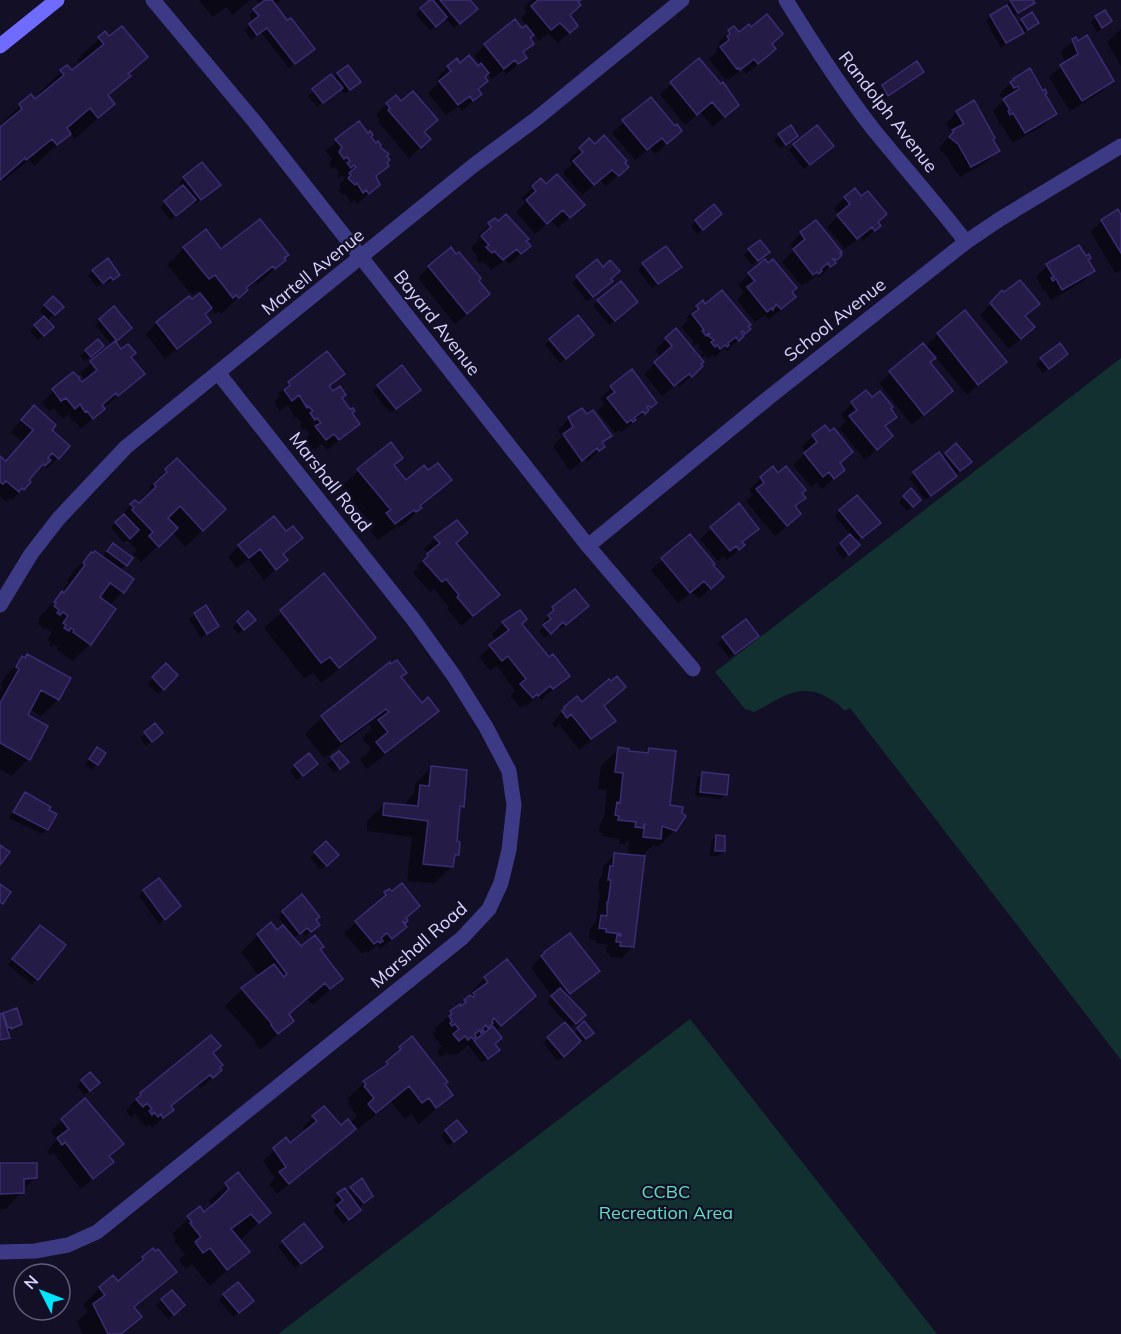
<svg xmlns="http://www.w3.org/2000/svg" width="1121" height="1334" font-family="Mulish,sans-serif">
<style>
.green{fill:#12302f}
.shadow{fill:#0007}
.building{fill:#241b47;stroke:#3b2d73;stroke-width:1.5}
.lines{fill:none;stroke-linecap:round;stroke-linejoin:round}
.street{stroke:#3d3a85;stroke-width:15}
.secondary{stroke:#6f6bff;stroke-width:15}
.labels{text-anchor:middle;stroke-width:4.5;stroke-linejoin:round;paint-order:stroke}
.street-label{font-size:18px;fill:#d9d4ff;stroke:#130f26}
.park-label{font-size:18px;fill:#5fe0c0;stroke:#130f26}
</style>
<rect width="100%" height="100%" fill="#130f26"/>
<!-- green -->
<path class="green" d="M1121,358V1060L850,708L845,711C824,691 806,685 780,698C771,702 764,708 754,712L745,709L715,672Z
M690,1019L937,1334H278Z"/>
<!-- shadow -->
<path class="shadow" d="M199,0H250L233,15L226,7L213,17Z
M256,0H281L274,6L308,54L289,68L261,32L251,39L244,30L254,22L249,15L261,5Z
M432,0H468L470,14L454,28L445,17L430,31L416,14Z
M531,0H579L569,15L576,26L558,43L548,33L539,41L534,34L529,39L532,43L522,54L525,57L513,69L506,74L503,70L492,79L487,73L477,90L480,94L462,111L458,106L446,115L428,93L440,81L437,78L448,67L460,65L478,68L481,65L474,56L485,45L527,26L521,18L527,12L524,8Z
M1013,0H1031L1033,3L1012,17L1017,25L1022,20L1037,23L1001,48L986,21Z
M1096,17L1110,21L1097,32L1091,22Z
M1121,29V66L1107,42Z
M729,32L771,45L763,60L746,74L742,69L728,80L727,78L725,79L709,59L718,51L716,49L720,45L718,43Z
M105,33L109,38L146,57L108,97L113,103L75,139L70,133L34,166L29,160L3,181L2,179L0,180V125L30,96L35,102L41,96L39,93L66,67L71,73L81,65L77,60Z
M1073,41L1112,81L1101,92L1070,111L1049,77L1066,63L1061,52Z
M699,60L737,105L713,127L700,112L685,125L660,94Z
M917,64L922,72L883,100L877,92Z
M348,67L354,87L344,94L340,88L317,107L308,96Z
M1029,71L1055,113L1044,125L1013,143L1001,124L998,125L999,122L993,111L1003,101L1000,95L1002,91L1014,80Z
M651,99L669,142L655,154L650,148L635,160L612,133Z
M973,102L993,138L992,140L998,151L987,162L960,177L946,156L939,149L951,133L946,123L956,113L966,131L969,129L959,113H956Z
M387,104L429,139L409,158L378,122L380,120L376,115Z
M358,124L387,166L375,177L378,185L357,204L354,200L351,203L345,193L343,195L338,190L341,187L339,185L345,179L342,175L339,178L337,175L340,173L335,167L332,169L329,164L332,159L325,151Z
M779,135L793,138L780,148L774,141Z
M589,140L595,146L627,167L606,186L600,180L582,195L563,173L572,164L569,160Z
M794,145L827,151L804,169L789,150Z
M184,178L214,190L195,204L193,201L170,220L160,207L183,188L179,183Z
M541,180L546,186L583,205L558,228L551,220L535,234L516,212L525,203L521,198Z
M845,198L879,226L863,241L860,237L845,249L827,227L839,215L834,209Z
M1121,218V270L1115,273L1091,232L1102,221Z
M715,219L697,234L691,226L696,221Z
M495,220L529,246L509,264L505,260L491,270L482,261L480,263L476,259L478,257L471,248L480,238L478,236Z
M801,233L840,255L823,274L819,277L817,274L807,284L806,282L801,285L782,262L794,250L790,245Z
M184,248L220,251L284,260L257,285L256,282L246,290L221,314L219,311L215,314L211,308L204,315L209,322L165,359L146,334L157,323L200,295L197,291L192,295L167,265Z
M749,250L763,257L752,265L744,255Z
M1086,260L1093,271L1082,282L1051,300L1044,289L1041,291L1043,288L1036,277L1047,266Z
M597,261L610,279L606,286L587,301L572,283Z
M643,265L674,272L652,288L638,270Z
M429,267L477,305L455,324L418,278Z
M93,271L118,275L107,284L105,282L97,287L88,276Z
M749,274L790,292L794,297L769,320L765,315L755,322L737,300L744,292L738,285Z
M1002,292L1004,294L1038,304L1024,317L1033,327L1009,349L980,315Z
M53,298L62,307L47,321L46,333L38,340L30,331L46,317L40,311Z
M598,301L631,308L609,325L593,306Z
M705,306L748,329L727,351L724,348L715,357L713,355L708,359L705,355L703,357L701,355L704,352L698,348L700,346L697,343L694,346L692,343L694,342L682,327L688,320L686,318L697,307Z
M100,320L125,334L114,343L143,374L106,406L104,403L101,406L103,409L81,429L75,421L73,422L69,414L63,419L54,408L49,411L42,402L73,374L82,384L86,381L80,373L112,345L95,325Z
M676,330L701,366L680,387L677,384L662,396L644,374L661,357L655,350Z
M938,334L1005,362L967,395L935,356L929,362L951,391L912,425L879,383L923,345L925,347Z
M550,340H587L560,363L545,345Z
M98,341L97,351L85,361L80,356Z
M1041,359H1061L1043,373L1036,364Z
M402,367L414,395L390,413L373,391Z
M631,371L655,403L623,431L621,433L619,430L615,433L597,411L604,404L600,398Z
M343,374L329,387L340,399L358,424L327,450L322,444L314,450L305,439L310,434L305,428L303,430L300,426L302,423L296,416L295,418L288,405L280,411L274,402L280,396L278,394L289,383Z
M872,400L889,409L895,417L884,428L891,436L865,460L839,428L846,421L841,415L852,403Z
M23,418L49,430L68,446L47,469L43,466L33,476L32,475L23,489L12,500L10,498L6,502L0,496V458L5,463L23,442L11,432Z
M569,419L610,436L601,444L603,446L592,458L587,461L585,458L570,471L553,446L562,437L558,430Z
M813,436L851,452L839,464L843,470L822,489L817,482L811,487L793,465L806,453L802,447Z
M390,444L401,458L393,466L406,482L428,472L450,480L403,525L398,528L397,526L378,540L370,531L374,527L341,487L358,471Z
M956,445L965,467L925,500L909,478L939,454L942,458Z
M177,460L207,526L185,547L172,532L141,562L133,554L137,550L127,540L124,543L111,528L131,505L137,503L151,489L149,487Z
M772,468L804,498L794,507L788,525L775,536L746,501L753,495L749,490Z
M904,497L919,500L907,511L899,502Z
M840,511L873,528L855,542L853,551L843,559L835,549L851,535L835,516Z
M711,528H757L742,543L743,545L732,556L727,560L724,556L718,561L700,539Z
M286,534L301,538L282,555L286,560L264,580L248,559L237,568L228,557L239,546Z
M690,536L711,588L699,599L692,592L678,603L651,570Z
M435,538L455,544L498,595L461,626L447,609L449,607L434,589L430,592L413,573L418,568L417,566L429,554L424,549Z
M108,550L126,565L120,570L132,579L123,592L109,606L90,644L73,661L57,650L58,648L54,644L51,647L49,645L51,642L47,640L52,633L45,628L41,630L43,627L38,624L40,621L38,619L58,597L69,582L67,581L74,570L91,554L102,557Z
M323,576L374,638L357,655L321,683L313,673L304,678L264,628Z
M205,607L218,626L201,638L189,619Z
M553,608L582,611L560,629L557,626L545,638L539,631L547,624L544,621Z
M238,622L249,625L238,634L233,627Z
M503,623L520,624L549,659L568,676L541,700L538,696L526,706L525,704L521,708L510,696L515,691L497,666L490,671L479,657L497,641L492,634Z
M723,638L752,641L729,658L718,643Z
M27,656L58,699L41,716L29,709L26,716L46,726L28,759L12,776L0,769V691L3,686L0,685L6,675Z
M389,664L421,705L437,710L420,727L367,769L360,760L371,749L362,738L372,729L369,724L324,758L305,734L322,717Z
M166,665L176,675L158,694L148,684Z
M582,704L602,707L614,721L579,750L559,724L555,728L552,724L565,708Z
M145,733L156,738L146,746L140,738Z
M97,749V764L92,770L85,765Z
M618,749L627,752L645,754L650,749L675,830L658,847L653,845L641,857L633,946L622,958L610,957V953H606V948L609,945L595,943L596,940L589,939L590,928L596,922L600,891H598L599,879L602,876L603,866L615,854L627,856L629,840L625,844H619L620,839L602,836L603,833L599,832L601,821L604,818L607,790L598,789L601,766Z
M339,753L342,767L334,773L327,764Z
M295,766L311,769L297,780L290,771Z
M431,767L463,806L458,811L456,843L457,854L453,858L452,866L435,883L407,881L412,837L367,831V821L384,804L403,806L414,793L415,784Z
M703,773L726,794L720,799L695,796L697,779Z
M26,794L47,829L42,834L9,818Z
M716,837L723,851L718,856H710L711,842Z
M326,844L337,855L321,870L310,858Z
M144,891L174,911L159,924L139,896Z
M386,893L418,906L405,919L406,921L403,924L405,927L394,938L380,949L377,945L368,953L366,951L362,954L344,933L375,906L374,904Z
M283,912L315,921L313,930L305,936L301,932L293,939L301,948L319,950L341,979L313,1005L307,999L288,1016L292,1021L260,1050L255,1043L256,1042L225,1006L242,989L259,976L241,952L258,935L277,932L285,926L278,917Z
M35,932L37,979L31,984L8,965Z
M570,935L598,971L567,997L584,1015L569,1029L573,1034L584,1024L587,1038L580,1043L579,1042L558,1061L543,1043L566,1023L547,1002L553,997L531,968L544,953Z
M507,961L534,996L495,1032L493,1055L482,1063L468,1045L456,1055L454,1053L450,1055L448,1052L441,1057L437,1052L442,1046L437,1040L434,1041L436,1039L433,1034L436,1031L434,1029L470,997L468,995L485,978Z
M16,1010L20,1024L7,1033L8,1037L0,1043V1015Z
M211,1037L212,1053L220,1070L201,1088L198,1085L170,1107L172,1109L152,1128L149,1124L146,1127L142,1122L140,1125L141,1121L135,1113L131,1117L126,1111L130,1107L129,1106Z
M400,1048L443,1085L451,1095L419,1124L411,1114L405,1119L391,1102L358,1129L356,1127L343,1140L277,1194L269,1184L275,1178L263,1161L286,1140L290,1145L306,1132L302,1128L313,1117L341,1127L350,1123L357,1116L348,1104L350,1102L347,1099L364,1082L377,1073Z
M82,1081L93,1088L84,1095L77,1086Z
M85,1100L122,1144L108,1157L112,1162L81,1189L53,1152L50,1155L47,1151L57,1140L51,1131Z
M446,1131L459,1137L448,1146L441,1136Z
M0,1164L35,1177L6,1209H0Z
M238,1174L269,1213L241,1239L234,1230L231,1232L248,1252L210,1286L192,1264L186,1269L179,1260L185,1254L174,1241L176,1239L172,1234L189,1217L204,1214L213,1206L209,1201Z
M351,1188L366,1201L343,1224L333,1211L338,1206L333,1200L345,1190L347,1193Z
M283,1242L316,1252L295,1268L278,1247Z
M155,1253L175,1272L134,1309L140,1317L123,1334H83L77,1322L88,1311L83,1305L100,1288L117,1283L143,1258Z
M172,1292L178,1310L168,1319L156,1305Z
M224,1295L247,1306L233,1317L219,1300Z"/>
<!-- building -->
<path class="building" d="M265,0H272L287,20L291,18L315,49L295,64L267,28L257,35L249,24L259,16L253,9Z
M430,0H433L447,17L436,27L420,8Z
M440,0H470L478,9L460,24Z
M538,0H581L578,2L581,5L570,15L578,26L570,33L560,23L551,30L531,6Z
M1010,0H1033L1035,3L1018,13Z
M1007,5L1024,33L1006,43L990,15Z
M1105,10L1112,21L1102,28L1095,16Z
M1032,12L1039,23L1028,30L1021,19Z
M767,14L783,34L772,44L776,49L758,64L754,59L740,70L739,68L737,69L720,47L729,40L727,36L730,34L728,30L734,26L739,32L749,24L751,27Z
M515,19L522,28L526,25L534,35L530,38L534,44L523,52L527,58L518,64L515,60L504,69L484,44Z
M122,26L148,57L128,74L131,76L108,95L115,104L98,118L90,108L67,128L71,134L57,145L52,139L26,160L25,158L0,180V127L22,109L19,104L31,94L35,99L64,75L60,70L67,65L72,70L104,44L98,37L105,31L109,36Z
M1087,35L1114,81L1082,101L1060,65L1078,54L1072,39L1076,37L1078,41Z
M469,55L478,66L481,63L489,73L485,77L488,81L478,89L482,94L473,101L470,96L458,105L439,81L451,71L447,66L457,58L460,63Z
M699,58L721,84L723,82L739,105L725,117L712,102L697,115L670,82Z
M917,61L924,72L888,96L882,85Z
M348,65L361,82L350,90L337,73Z
M1030,68L1043,91L1045,89L1047,93L1045,94L1057,114L1025,133L1013,113L1010,115L1008,111L1010,110L1003,99L1019,89L1018,86L1014,88L1010,82L1014,80L1013,79Z
M331,74L343,88L323,103L312,89Z
M413,91L438,120L424,132L431,139L421,148L388,110L390,108L386,103L396,95L401,101Z
M651,97L675,126L677,124L682,131L667,144L662,138L647,150L622,120Z
M974,100L995,138L993,140L1000,151L971,167L958,144L949,137L954,131L952,130L964,124L956,111Z
M359,121L368,133L370,131L373,135L371,137L376,143L378,141L381,145L380,147L389,154L387,156L390,160L387,163L389,166L376,176L380,185L369,194L366,190L363,193L357,183L355,185L348,178L351,175L349,173L356,167L354,165L351,168L347,163L350,161L347,157L344,159L339,152L342,147L335,139Z
M791,125L798,136L786,145L778,134Z
M817,125L834,146L810,165L793,144Z
M604,135L627,161L625,163L629,167L619,176L612,170L594,185L573,161L583,152L579,148L589,138L595,144Z
M202,162L221,185L201,200L183,177Z
M557,174L585,205L570,218L563,210L547,224L526,200L536,191L532,186L541,178L546,184Z
M183,185L196,200L176,216L164,201Z
M855,188L861,196L868,191L887,214L878,222L881,226L875,231L872,227L857,239L837,215L850,204L844,197Z
M714,204L722,214L703,230L695,220Z
M1118,209L1121,215V253L1101,220Z
M506,214L529,239L526,241L531,246L521,254L517,249L503,260L494,251L492,253L486,247L489,245L481,236L491,227L488,223L495,218L498,221Z
M260,219L289,255L284,258L286,260L275,269L273,266L246,288L248,290L239,298L236,295L233,298L215,275L209,279L183,247L206,229L221,249Z
M816,220L842,252L840,253L842,255L837,260L833,259L836,263L830,267L828,263L821,269L822,271L819,274L817,272L813,275L793,249L805,239L800,232Z
M760,240L770,252L758,261L748,249Z
M1079,245L1086,256L1089,254L1091,258L1088,260L1095,271L1062,290L1056,279L1053,281L1051,278L1054,277L1046,264Z
M666,246L682,267L658,284L642,263Z
M451,247L456,254L459,252L481,278L479,281L490,294L467,314L428,266Z
M108,258L120,275L113,280L111,277L103,283L92,270Z
M597,259L603,267L610,260L620,271L611,279L613,281L593,297L576,276Z
M765,259L768,263L773,259L797,288L792,292L796,297L781,309L776,304L773,310L772,308L767,312L747,287L755,281L748,273Z
M1020,280L1040,304L1025,316L1035,327L1021,339L990,303L1002,290L1004,292Z
M621,281L638,302L615,321L597,300Z
M722,290L751,325L748,326L751,329L745,334L743,331L741,332L744,336L739,341L736,337L728,343L729,345L727,347L725,345L720,349L717,345L715,347L711,342L714,340L708,336L710,334L709,333L706,336L702,331L704,330L692,314L699,309L696,306L703,300L705,304Z
M200,293L212,308L205,314L211,322L177,349L156,322L189,296L192,299Z
M53,296L64,307L55,315L44,305Z
M114,306L132,328L117,341L99,319Z
M965,310L1007,362L978,385L937,333Z
M578,315L594,335L566,359L549,339Z
M44,316L54,327L44,336L34,325Z
M676,328L704,362L701,364L703,366L692,377L689,374L674,386L654,362L672,346L665,338Z
M98,339L104,346L91,357L85,350Z
M115,341L121,349L128,344L136,353L131,357L145,374L118,396L116,393L102,405L105,409L93,419L87,411L85,412L80,404L75,409L66,398L61,401L52,389L73,372L80,378L79,379L82,382L97,370L90,361Z
M923,343L936,358L930,362L953,391L924,415L889,371Z
M1060,343L1068,354L1049,369L1040,358Z
M327,351L345,374L329,386L333,391L340,386L346,395L342,398L350,409L353,408L355,411L352,413L360,424L339,440L334,434L326,440L315,426L321,423L317,418L315,420L310,413L313,411L308,406L307,408L299,395L292,401L284,390L290,385L288,382Z
M402,365L421,390L396,409L377,385Z
M632,369L657,403L651,408L649,406L647,407L649,410L645,414L643,411L634,418L636,420L633,422L631,420L627,423L607,398L615,392L610,386Z
M866,390L872,397L880,391L893,407L891,409L897,417L885,426L893,436L877,450L849,416L857,410L851,402Z
M34,405L56,425L52,430L70,446L59,459L52,453L48,458L51,460L45,466L43,464L29,480L31,482L24,490L22,488L19,492L6,481L3,484L0,482V456L6,461L33,430L21,420Z
M582,408L587,414L593,410L612,436L602,442L605,447L599,451L597,448L582,461L563,434L573,427L568,417Z
M825,425L830,431L834,428L853,452L840,463L845,470L834,479L829,472L823,477L804,453L817,442L812,435Z
M391,442L403,458L394,465L406,480L424,465L428,470L438,463L452,480L420,506L422,508L416,512L414,510L395,524L386,513L391,510L357,469Z
M956,443L972,462L960,471L945,453Z
M939,452L957,476L931,496L913,472Z
M177,458L226,509L203,531L180,506L168,518L178,528L159,547L149,536L153,532L132,510L134,507L130,504L135,500L139,503L156,487L154,484L167,472L165,469Z
M773,466L778,473L786,466L806,490L802,493L806,498L795,506L801,514L787,526L756,489L764,483L760,477Z
M911,488L921,500L913,507L903,496Z
M857,495L881,523L862,538L839,510Z
M739,503L759,529L742,542L745,545L739,550L736,546L730,551L710,527Z
M124,514L139,530L130,539L115,522Z
M274,516L286,531L293,526L303,538L283,554L288,560L276,570L260,549L249,558L238,545Z
M457,520L468,533L456,543L500,595L473,616L457,597L459,595L446,579L442,582L423,561L428,556L427,554L440,543L434,537Z
M690,534L715,564L713,565L724,577L711,589L704,581L690,593L661,558Z
M850,534L860,545L849,555L840,543Z
M113,543L133,558L127,566L107,551Z
M95,551L134,579L124,593L110,583L100,597L116,609L91,645L73,632L74,630L71,628L69,631L64,628L66,625L63,623L68,616L63,612L60,615L57,613L59,610L54,606L56,603L54,602L62,591L64,593L85,565L83,563L91,552L93,553Z
M324,573L376,638L339,668L330,657L321,663L280,610Z
M575,589L589,606L566,625L563,622L551,634L543,625L551,619L548,615L554,610L552,607Z
M206,605L219,626L207,634L194,613Z
M520,610L527,619L522,624L549,657L553,654L570,676L553,689L550,686L538,696L537,694L533,698L520,684L526,679L508,656L502,661L489,645L509,630L502,622Z
M248,611L256,620L244,630L237,621Z
M746,619L759,636L735,654L722,637Z
M27,654L71,678L59,700L41,690L28,715L48,726L30,760L0,743V703L19,669L16,667L22,656L25,658Z
M397,660L407,673L401,677L422,703L428,697L439,711L385,753L376,742L388,732L378,720L389,712L386,709L341,742L321,716L390,662L391,664Z
M166,663L178,675L164,690L152,677Z
M617,676L626,687L604,706L616,721L591,739L571,714L567,718L562,711L565,708L564,707L577,696L582,702L609,679L611,681Z
M155,723L163,733L152,742L144,732Z
M97,747L106,753L98,765L89,759Z
M618,747L629,749V751L648,753L649,748L676,751L670,805L683,807L682,813L686,816L676,831L662,826L661,839L643,837L645,823L643,828L635,827L636,822L618,820L619,816L615,815L617,802L620,803L623,773L615,772Z
M339,751L349,762L340,769L331,757Z
M309,753L318,764L303,776L294,765Z
M431,766L467,770L464,807L460,806L457,841L460,842L459,855H455L453,867L423,864L428,821L383,815L384,803L418,806L420,785L429,786Z
M702,772L729,775L727,795L700,792Z
M25,792L51,807L49,810L57,814L48,830L13,812Z
M716,835L725,836V851H715Z
M326,841L339,855L327,866L314,852Z
M0,845L10,852L0,865Z
M614,853L645,856L634,947L620,946L621,942H616L617,935L621,936V934L606,932V929L599,928L601,915L607,916V902H608L611,880H608L610,866H613Z
M159,878L181,906L165,920L143,890Z
M402,883L420,906L406,918L408,920L406,923L402,921L407,927L392,939L387,933L381,938L383,941L380,943L378,941L374,944L355,921L386,895L384,892L389,889L392,891Z
M0,884L11,892L3,904L0,902Z
M302,894L320,917L316,920L320,925L311,932L307,928L300,934L282,911Z
M271,922L277,930L283,925L301,946L315,935L324,947L320,949L343,979L330,989L325,983L289,1014L294,1021L278,1034L271,1025L272,1024L241,988L274,964L284,977L287,974L257,934Z
M40,925L66,945L38,980L12,959Z
M570,933L600,971L570,994L541,956L545,953L544,952Z
M507,959L536,996L501,1026L494,1018L492,1021L493,1023L488,1028L486,1025L482,1029L484,1031L481,1033L480,1030L475,1034L476,1037L473,1039L471,1037L468,1040L465,1036L459,1041L453,1034L459,1029L455,1024L452,1026L450,1023L452,1021L449,1016L452,1014L450,1011L460,1004L461,1006L466,1002L464,1000L470,995L473,997L475,995L473,993L488,982L484,977Z
M560,988L586,1015L576,1024L551,996Z
M17,1008L22,1024L11,1029V1027L8,1028L3,1013Z
M2,1013L10,1038L0,1040V1014Z
M584,1021L594,1033L586,1039L577,1028Z
M565,1022L581,1041L564,1057L547,1037Z
M493,1026L502,1038L495,1044L500,1050L488,1059L474,1041Z
M211,1035L221,1046L213,1053L223,1065L220,1067L222,1070L213,1078L210,1075L171,1106L174,1110L163,1118L161,1114L158,1117L154,1112L152,1115L149,1111L152,1109L147,1103L143,1107L136,1099L141,1095L140,1093Z
M412,1036L448,1082L445,1084L453,1095L436,1108L429,1098L422,1103L409,1086L376,1113L368,1104L374,1098L364,1086L366,1084L363,1081L388,1064L386,1062L401,1049L399,1047Z
M90,1072L100,1083L90,1091L81,1080Z
M85,1098L124,1144L109,1156L114,1162L93,1179L65,1142L62,1145L57,1138L69,1129L61,1119Z
M324,1106L341,1125L348,1119L356,1129L289,1184L279,1172L286,1167L273,1148L286,1137L290,1143L317,1121L312,1116Z
M457,1120L467,1132L454,1142L445,1130Z
M0,1163H37V1178L24,1179V1193L0,1194Z
M238,1172L271,1213L259,1223L251,1214L231,1229L250,1252L227,1270L210,1248L203,1253L195,1242L201,1237L190,1223L192,1222L187,1216L200,1206L204,1212L217,1201L229,1189L225,1183Z
M362,1178L373,1196L364,1203L350,1187Z
M345,1188L361,1210L349,1220L337,1205L343,1200L337,1193Z
M304,1223L323,1247L301,1264L282,1241Z
M153,1248L155,1251L158,1249L177,1272L134,1307L142,1317L121,1334H108L93,1304L105,1295L99,1287L113,1275L118,1281L144,1259L142,1257Z
M238,1282L254,1301L239,1313L223,1294Z
M172,1290L185,1305L174,1315L161,1299Z"/>
<g class="lines">
<!-- street -->
<path class="street" d="M153,0L254,121L588,546L693,669
M786,0C813,44 841,88 873,129C904,167 936,203 966,242
M588,546L772,395L966,242L1000,219L1121,146
M0,605L31,554L59,518L126,447L474,165L536,119L682,0
M0,1252L35,1251L68,1245L97,1232L462,938L489,909L501,883L509,850L514,805L509,771L486,727L454,676L413,619L219,374"/>
<!-- secondary -->
<path class="secondary" d="M0,46L57,0"/>
</g>
<g class="labels">
<!-- street labels -->
<g class="street-label">
<text transform="translate(888 112) rotate(52)" y="6">Randolph Avenue</text>
<text transform="translate(313 272) rotate(-39)" y="6">Martell Avenue</text>
<text transform="translate(835 320) rotate(-38)" y="6">School Avenue</text>
<text transform="translate(437 323) rotate(52)" y="6">Bayard Avenue</text>
<text transform="translate(330 482) rotate(52)" y="6">Marshall Road</text>
<text transform="translate(419 945) rotate(-41)" y="6">Marshall Road</text>
</g>
<!-- park labels -->
<g class="park-label">
<text x="666" y="1198">CCBC<tspan x="666" dy="21">Recreation Area</tspan></text>
</g>
</g>
<!-- north arrow -->
<g transform="translate(42 1292) rotate(312)"><circle r="28" fill="#130f26" stroke="#625e7d" stroke-width="1.5"/>
<path d="M0-4.5L10 22L0 15L-10 22Z" fill="#00e5ff"/>
<text y="-9" font-size="16" font-weight="bold" text-anchor="middle" fill="#d9d4ff">N</text>
</g>
</svg>
